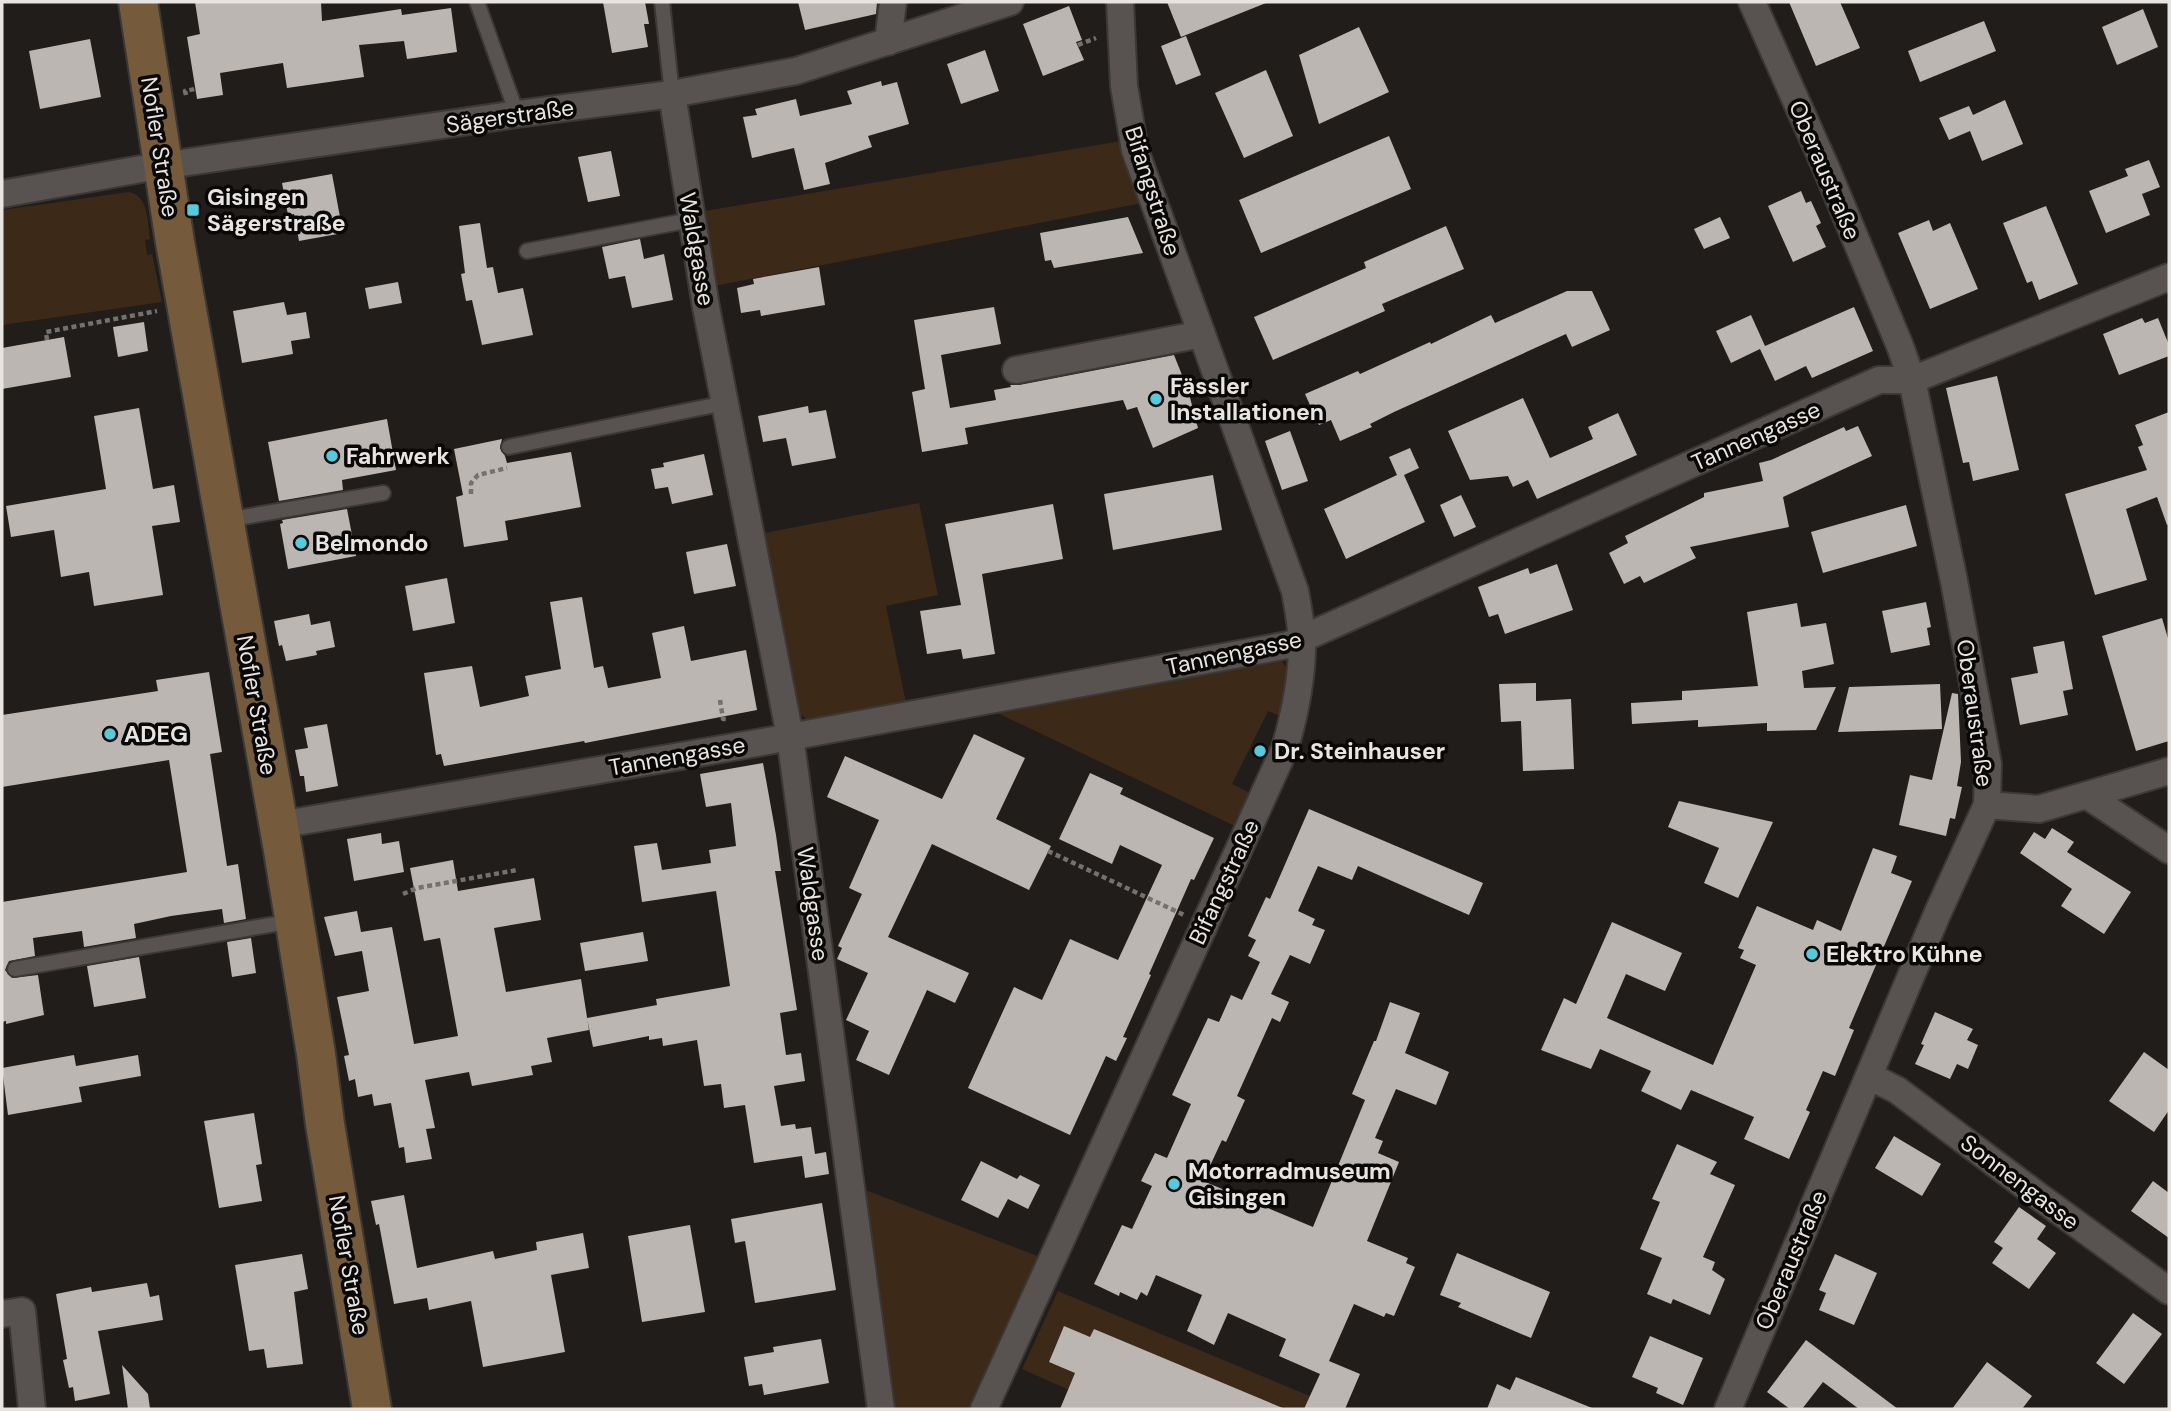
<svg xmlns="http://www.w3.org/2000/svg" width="2171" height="1411" font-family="'DM Sans',sans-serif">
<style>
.green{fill:#3d2918}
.building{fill:#bbb6b2}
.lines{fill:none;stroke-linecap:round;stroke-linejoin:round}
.lane-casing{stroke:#3b3836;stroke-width:18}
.street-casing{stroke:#3b3836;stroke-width:30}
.secondary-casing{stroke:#3b3836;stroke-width:42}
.path{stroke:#74716e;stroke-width:4.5;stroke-dasharray:5 3.5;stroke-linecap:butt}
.lane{stroke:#585350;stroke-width:14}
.street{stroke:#585350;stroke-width:26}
.secondary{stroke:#755a3c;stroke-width:38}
.poi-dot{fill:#54cade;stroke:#090807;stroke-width:2.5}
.labels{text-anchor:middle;stroke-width:7;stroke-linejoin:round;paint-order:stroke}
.street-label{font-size:23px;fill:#e7e4e2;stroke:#090807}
.poi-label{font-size:23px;font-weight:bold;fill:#e7e4e2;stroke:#090807;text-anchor:start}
</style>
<rect width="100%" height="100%" fill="#211d1a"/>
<!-- green -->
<path class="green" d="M1121,141L1142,203L714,286L699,212Z
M129,192C149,196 147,221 150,239L145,240L147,255L152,254L162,302L2,325V210Z
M919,503L938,595L886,606L906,703L818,720L806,719L797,710L760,534Z
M1267,656L1281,661L1289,670L1285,718L1268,711L1232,784L1252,794L1237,827L989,709Z
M863,1189L1045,1259L974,1409H892Z
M1058,1291L1341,1409H1112L1022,1369Z"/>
<!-- building -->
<path class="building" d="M195,2H321L322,21L401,9L402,15L451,8L457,52L407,59L404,41L359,45L364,77L287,88L283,63L220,73L223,95L197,99L187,37L200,34Z
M603,2H645L649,24H644L648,47L612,53Z
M798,2H877L876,14L805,30Z
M1167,2H1266V3L1181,37Z
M1789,2H1840L1860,48L1816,66Z
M1069,6L1082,40L1076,42L1084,60L1043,76L1023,24Z
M2143,9L2158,47L2117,65L2102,27Z
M1984,21L1996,51L1920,82L1908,51Z
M1359,27L1389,92L1319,124L1299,55Z
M1186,36L1201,75L1176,85L1161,46Z
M90,39L101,97L40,109L29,51Z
M985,50L999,91L961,104L947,64Z
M1266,70L1293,136L1244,158L1215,93Z
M881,81L882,86L897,82L909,124L868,136L872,147L825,163L830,184L804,190L794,148L752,158L743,117L757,115L755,109L796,99L800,116L852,104L847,91Z
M2005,100L2023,144L1982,161L1970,131L1949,140L1939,118L1969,106L1973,115Z
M1389,136L1411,189L1261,253L1239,200Z
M611,151L620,196L588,202L578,157Z
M2149,160L2160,187L2142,194L2150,215L2106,233L2089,191L2128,176L2125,169Z
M332,174L343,233L299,241L294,214L288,215L282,183Z
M1801,191L1806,203L1811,201L1821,223L1816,226L1826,247L1793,262L1768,206Z
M2046,206L2078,284L2039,300L2032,281L2027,283L2003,223Z
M1128,217L1143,253L1054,268L1051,260L1045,261L1040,233Z
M1720,217L1730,238L1704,249L1694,229Z
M1929,220L1933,231L1950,223L1978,289L1930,309L1898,233Z
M480,223L487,268L493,267L498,293L523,288L533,335L482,345L472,300L466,301L461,274L465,273L459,226Z
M1446,226L1464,269L1382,304L1385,311L1273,360L1254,317L1366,268L1364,262Z
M640,239L644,259L664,254L673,300L632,308L625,276L609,279L602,247Z
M819,267L825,305L761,316L760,310L741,313L737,288L754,284L753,279Z
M398,282L402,303L369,309L365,288Z
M1567,291H1592L1610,330L1572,347L1566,334L1394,412L1370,424L1372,427L1340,441L1331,420L1319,425L1305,394L1358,371L1360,374L1430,342L1431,344L1491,315L1495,323Z
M284,302L287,315L306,312L310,338L291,341L293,354L242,363L233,311Z
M994,307L1001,344L941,355L950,408L996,400L994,390L1011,387L1010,385H1019L1174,355L1188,390L1198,428L1153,448L1137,407L1127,410L1123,400L965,428L968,444L922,452L912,392L925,389L914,320Z
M1854,307L1873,351L1812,378L1806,366L1775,381L1760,349L1731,363L1716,331L1751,315L1765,346Z
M2142,318L2145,323L2158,318L2169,345V356L2119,375L2103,334Z
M144,322L148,351L118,357L113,327Z
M64,337L71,377L2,389V348Z
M1997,376L2019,470L1973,481L1969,462L1963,463L1946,388Z
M1523,398L1550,458L1593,439L1588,427L1618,413L1637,455L1537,499L1528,480L1513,487L1508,476L1470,480L1448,431Z
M808,406L809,413L826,410L836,458L792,466L786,438L763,442L758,416Z
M139,408L153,489L174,485L180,522L152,526L163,595L94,606L89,572L61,577L54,530L11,537L6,506L106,489L94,416Z
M2169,412V524L2167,525L2157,497L2126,509L2147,580L2095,595L2065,494L2147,470L2138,447L2143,445L2135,425Z
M387,419L396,470L342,480L343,490L279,501L268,442Z
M1858,426L1872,456L1783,497L1789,527L1690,547L1696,558L1644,583L1640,576L1624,584L1609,553L1628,543L1625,536L1704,497V493L1763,481L1759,463L1771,460L1844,427L1846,431Z
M1290,431L1308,481L1282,490L1265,441Z
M502,439L500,448L505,456L507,463L571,452L581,507L505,521L508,540L464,547L456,497L463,495L454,449Z
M1410,448L1419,468L1404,475L1425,522L1346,559L1324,509L1397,475L1389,457Z
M704,454L713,495L672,504L668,487L655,489L651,469L664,467L663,463Z
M1213,475L1222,530L1113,550L1104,494Z
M1461,495L1476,527L1454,537L1440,505Z
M1053,504L1063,559L982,574L995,654L963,659L961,649L927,654L920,611L961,605L945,524Z
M1906,505L1917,546L1823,573L1811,532Z
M347,509L356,556L288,569L280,524L283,523L282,520Z
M727,544L736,586L694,594L686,552Z
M1557,564L1573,610L1505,634L1498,614L1489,617L1478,587L1528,568L1530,574Z
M447,578L455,623L413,631L405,586Z
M582,597L594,668L603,666L608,688L661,678L652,633L684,626L691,661L746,650L757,710L585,743L584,741L444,766L441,754L436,755L424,673L472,666L480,707L529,696L525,676L561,669L550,602Z
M1926,602L1931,627L1927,628L1930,645L1891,653L1882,611Z
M1797,603L1801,627L1826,623L1834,664L1802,671L1804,688L1836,687L1816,730L1767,731V723L1698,727V720L1632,724L1631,703L1682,700V691L1758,686L1747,612Z
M309,614L311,625L330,621L335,647L316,651L317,655L286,661L282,645L279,646L274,621Z
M2162,618L2169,642V741L2136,751L2102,636Z
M2064,641L2073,689L2063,691L2068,715L2020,725L2011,678L2038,673L2033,647Z
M209,672L222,752L210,754L227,866L238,864L246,919L224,923L222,909L171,916L134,924L136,938L84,947L82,931L33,938L35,956L9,961L5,970L12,978L38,975L44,1015L6,1024V1021L2,1022V902L187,872L169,760L2,787V715L158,691L156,680Z
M1536,683V701L1571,699L1574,769L1523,771L1521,721L1501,722L1499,684Z
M1940,684L1942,729L1838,732L1849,687Z
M1952,693L1958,694L1961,762L1957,786L1962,787L1955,819L1950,818L1946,836L1899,825L1910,775L1932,780Z
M327,724L338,786L306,792L304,776H300L295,750L308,748L304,728Z
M974,734L1025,758L996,819L1051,846L1029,890L932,844L888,937L969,973L955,1003L927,990L889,1075L856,1060L869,1031L846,1020L868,973L837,959L842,948L838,946L862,894L849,888L879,820L827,797L845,756L942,799Z
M763,763L776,835L781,871H775L797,1010L780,1013L786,1055L801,1053L805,1081L774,1086L781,1126L795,1124L796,1129L811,1127L815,1154L826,1152L829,1174L805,1178L802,1156L754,1163L745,1105L724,1108L721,1084L704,1086L697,1040L663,1046L662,1038L649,1040V1036L593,1047L587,1018L657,1005L656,999L730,986L716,891L642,902L634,846L657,843L662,870L711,863L709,850L736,846L731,803L706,807L700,774Z
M1090,773L1123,788L1120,794L1214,838L1194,880L1191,879L1149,974L1151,975L1123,1037L1127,1038L1116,1061L1106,1056L1070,1135L968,1088L1014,987L1042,1000L1070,939L1118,960L1162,865L1120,845L1112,864L1059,839Z
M1679,801L1773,822L1738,898L1704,883L1719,848L1668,827Z
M1309,809L1483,883L1469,915L1358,866L1352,880L1318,866L1298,911L1315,919L1312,925L1325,930L1310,964L1290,955L1271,994L1289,1002L1280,1022L1272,1018L1237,1096L1245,1100L1226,1142L1222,1140L1203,1181L1313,1227L1365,1100L1352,1094L1374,1041H1376L1390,1002L1420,1013L1405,1053L1449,1072L1436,1105L1396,1089L1375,1138L1383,1141L1378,1153L1399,1162L1367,1241L1408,1258L1406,1263L1415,1267L1394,1316L1386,1313L1384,1317L1354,1304L1329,1361L1360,1374L1345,1409H1304L1320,1374L1279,1356L1286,1339L1228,1313L1214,1345L1187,1331L1202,1295L1156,1275L1147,1296L1141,1292L1137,1300L1120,1292L1119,1296L1094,1284L1122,1225L1132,1229L1152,1186L1141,1181L1155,1153L1167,1158L1191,1104L1172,1095L1208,1018L1219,1022L1231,995L1242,1000L1260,962L1248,956L1256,940L1248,936L1266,897L1270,899Z
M2052,828L2074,842L2067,852L2131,892L2104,934L2061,906L2072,889L2020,853L2034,832L2045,839Z
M381,833L382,844L399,841L404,872L354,881L347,839Z
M1873,848L1897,856L1891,873L1912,881L1849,1028L1854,1030L1835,1076L1823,1071L1806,1110L1810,1112L1789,1159L1744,1139L1754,1117L1691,1090L1681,1110L1641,1091L1651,1071L1600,1049L1591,1069L1541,1050L1564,998L1576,1004L1612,922L1682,953L1665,991L1626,974L1607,1018L1713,1065L1756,965L1740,958L1744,950L1738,948L1757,906L1813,930L1817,920L1841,931Z
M453,860L458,891L534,878L541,920L494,928L506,992L581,979L589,1030L547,1038L552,1062L531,1066L533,1075L472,1086L469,1072L425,1080L435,1128L426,1129L432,1159L406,1163L404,1147L399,1148L391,1103L374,1106L372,1094L358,1097L355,1079L349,1081L344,1056L349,1055L337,997L369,991L362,951L335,956L324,917L357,911L361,932L392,927L414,1044L458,1036L440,938L424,941L410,868Z
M643,932L648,961L585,971L580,943Z
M251,938L256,973L232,977L227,942Z
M139,957L146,998L94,1007L87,966Z
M1935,1012L1973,1029L1967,1040L1978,1045L1968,1069L1957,1064L1950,1079L1915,1064L1924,1045L1921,1044Z
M2144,1052L2169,1070V1110L2154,1132L2109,1101Z
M74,1055L76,1066L138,1055L141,1076L79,1087L82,1102L8,1115L2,1068Z
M254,1113L262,1164L256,1165L262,1201L219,1208L204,1121Z
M1894,1136L1941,1164L1922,1196L1875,1168Z
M1677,1144L1717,1162L1710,1174L1735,1185L1703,1257L1715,1262L1712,1270L1725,1279L1710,1315L1673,1299L1671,1304L1647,1294L1662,1258L1640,1249L1660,1202L1652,1199Z
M981,1161L1017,1179L1020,1175L1040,1185L1028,1209L1008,1199L998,1218L961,1200Z
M2153,1181L2169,1193V1238L2131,1211Z
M404,1195L417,1268L493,1251L495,1259L537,1250L536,1242L583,1233L589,1268L551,1275L565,1352L483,1367L471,1301L429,1310L427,1298L394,1304L379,1224L376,1225L371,1201Z
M822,1203L836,1290L755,1303L745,1241L735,1243L731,1219Z
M2019,1207L2046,1226L2037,1239L2056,1253L2029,1289L1992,1263L2003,1248L1994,1242Z
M690,1225L705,1312L642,1322L628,1236Z
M1457,1253L1550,1292L1531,1338L1458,1307L1461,1303L1440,1295Z
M302,1254L308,1289L294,1292L303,1364L267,1368L264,1349L249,1351L235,1265Z
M1835,1254L1877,1273L1854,1325L1819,1310L1826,1293L1819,1290Z
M147,1283L150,1297L159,1295L163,1320L98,1331L110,1394L75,1401L73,1387L69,1388L63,1360L67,1359L56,1294L91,1287L92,1292Z
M2133,1313L2162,1334L2124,1384L2096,1363Z
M1064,1326L1090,1337L1094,1329L1285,1409H1060L1075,1373L1049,1362Z
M1650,1336L1703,1358L1683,1405L1656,1393L1658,1388L1632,1377Z
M821,1339L829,1383L764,1395L762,1384L749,1386L744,1357L774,1352L773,1347Z
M1806,1340L1898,1409H1859L1823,1382L1802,1409H1790L1767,1392Z
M1987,1362L2032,1396L2022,1409H1952Z
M122,1365L148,1394L150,1409H128Z
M1516,1377L1592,1408V1409H1487L1497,1384L1510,1390Z"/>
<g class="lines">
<defs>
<path id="lane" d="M477,2L517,114
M662,2L672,94
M527,251L691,220
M509,447L725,403
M226,520L383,493
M15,969L293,921"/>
<path id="street" d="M888,42L893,2
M672,94L706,307L790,736L881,1409
M2,194L141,169L517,114L672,94L796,71L1010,2
M1016,370L1202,334
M2088,796L2169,850
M1987,805L2039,809L2169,771
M279,825L768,741L1288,645L1879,380H1912L2169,277
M1869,1076L1897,1090L2041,1198L2169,1291
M2,1314L22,1311L32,1409
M984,1409L1285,748C1295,713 1303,677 1302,640C1301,624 1298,607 1295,591L1135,150L1124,86L1120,2
M1728,1409L1938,912L1987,805L1988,764L1954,581L1912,380L1900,346L1826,168L1752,2"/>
<path id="secondary" d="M138,2L175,242L283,850L316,1054L325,1124L372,1409"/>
</defs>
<!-- lane casing -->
<use href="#lane" class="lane-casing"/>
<!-- street casing -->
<use href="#street" class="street-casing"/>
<!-- secondary casing -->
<use href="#secondary" class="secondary-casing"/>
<!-- path -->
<path class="path" d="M1078,45L1096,38
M186,95L185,91L195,89
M47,340L46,332L157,311
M471,494V483L478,475L507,468
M720,700L723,719H727V721
M1048,851L1184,915
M403,894L417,888L517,870"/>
<!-- lane -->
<use href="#lane" class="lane"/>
<!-- street -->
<use href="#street" class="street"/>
<!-- secondary -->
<use href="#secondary" class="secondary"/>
</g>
<!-- markers -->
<g class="poi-dot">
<rect x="186" y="203" width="14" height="14" rx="3.5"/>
<circle cx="1156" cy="399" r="7"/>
<circle cx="332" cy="456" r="7"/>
<circle cx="301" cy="543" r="7"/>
<circle cx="110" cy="734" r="7"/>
<circle cx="1260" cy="751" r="7"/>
<circle cx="1812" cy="954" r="7"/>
<circle cx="1174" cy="1184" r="7"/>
</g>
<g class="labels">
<!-- street labels -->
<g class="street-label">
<text transform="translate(510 116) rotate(-8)" y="8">Sägerstraße</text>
<text transform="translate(160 147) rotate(81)" y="8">Nofler Straße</text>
<text transform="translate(1825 170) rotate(67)" y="8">Oberaustraße</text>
<text transform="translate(1153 191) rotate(72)" y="8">Bifangstraße</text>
<text transform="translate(697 249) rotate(80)" y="8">Waldgasse</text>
<text transform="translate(1756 436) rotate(-24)" y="8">Tannengasse</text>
<text transform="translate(1234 653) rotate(-12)" y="8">Tannengasse</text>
<text transform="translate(257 705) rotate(80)" y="8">Nofler Straße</text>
<text transform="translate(1975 713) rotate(82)" y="8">Oberaustraße</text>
<text transform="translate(677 756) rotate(-10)" y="8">Tannengasse</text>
<text transform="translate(1224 882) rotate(-65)" y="8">Bifangstraße</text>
<text transform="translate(813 904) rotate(82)" y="8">Waldgasse</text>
<text transform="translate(2020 1182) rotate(37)" y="8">Sonnengasse</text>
<text transform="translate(1791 1260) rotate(-67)" y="8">Oberaustraße</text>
<text transform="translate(349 1265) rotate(80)" y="8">Nofler Straße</text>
</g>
<!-- poi labels -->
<g class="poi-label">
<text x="207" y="205">Gisingen<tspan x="207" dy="26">Sägerstraße</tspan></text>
<text x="1170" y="394">Fässler<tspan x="1170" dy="26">Installationen</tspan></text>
<text x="346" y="464">Fahrwerk</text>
<text x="315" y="551">Belmondo</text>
<text x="124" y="742">ADEG</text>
<text x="1274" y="759">Dr. Steinhauser</text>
<text x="1826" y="962">Elektro Kühne</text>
<text x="1188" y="1179">Motorradmuseum<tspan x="1188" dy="26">Gisingen</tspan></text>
</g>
</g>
<!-- border -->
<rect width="2171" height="1411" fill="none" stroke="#e7e4e2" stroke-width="7"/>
</svg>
